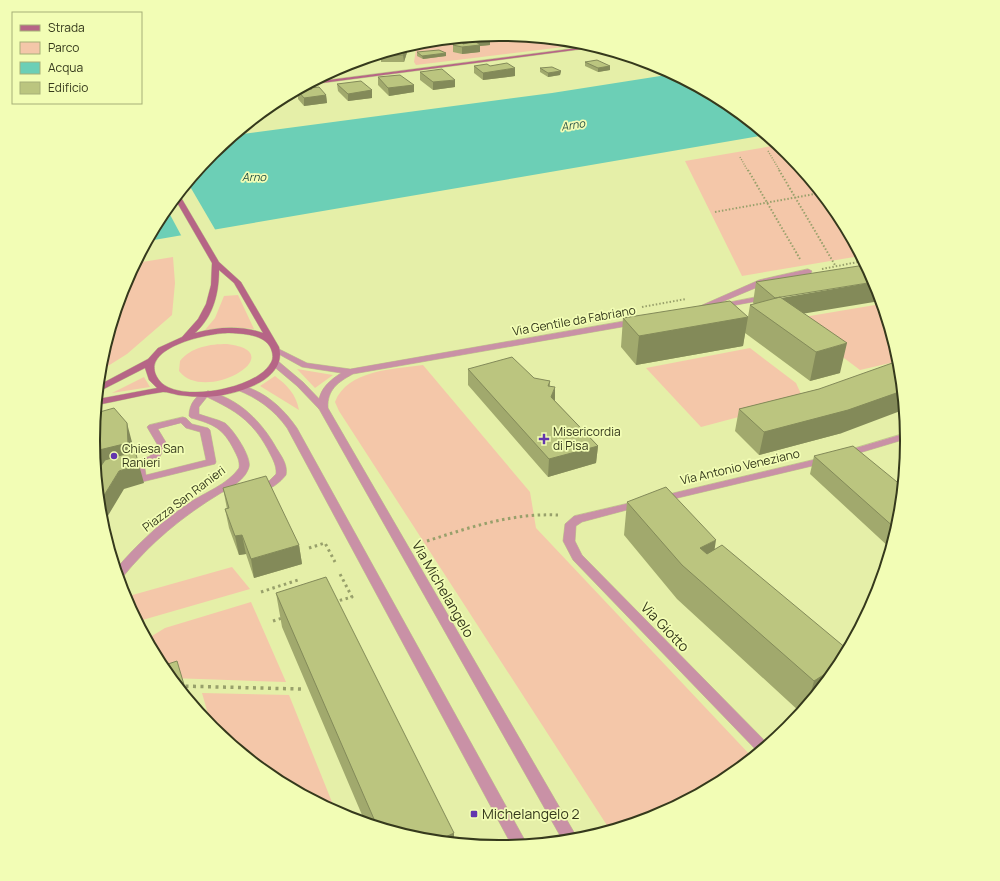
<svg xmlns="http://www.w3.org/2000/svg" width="1000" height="881" font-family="Manrope,sans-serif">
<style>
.green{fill:#f4c7a9}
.water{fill:#6ccfb6}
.pier{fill:#e5efa8}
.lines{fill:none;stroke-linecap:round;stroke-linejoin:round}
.service-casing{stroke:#c2cb8c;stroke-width:1}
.minor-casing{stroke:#c2cb8c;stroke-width:1}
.tertiary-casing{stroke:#c2cb8c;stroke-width:1}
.secondary-casing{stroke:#c2cb8c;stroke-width:1}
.path-far3{stroke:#98a06b;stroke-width:1.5;stroke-dasharray:1 1.5;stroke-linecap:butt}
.path-far2{stroke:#98a06b;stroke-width:2;stroke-dasharray:1.5 2;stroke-linecap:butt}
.path-far1{stroke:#98a06b;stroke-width:3;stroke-dasharray:2.5 3.5;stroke-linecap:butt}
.path{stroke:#98a06b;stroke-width:3.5;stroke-dasharray:3 4.5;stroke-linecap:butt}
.service{fill:#c991a6;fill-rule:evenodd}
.minor{fill:#c991a6;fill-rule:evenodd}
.tertiary{fill:#c991a6;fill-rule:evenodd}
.secondary{fill:#b66586;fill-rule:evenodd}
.wall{fill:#a1a96d}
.shaded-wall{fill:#838a59}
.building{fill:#bbc57f;stroke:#838a59}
.poi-dot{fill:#6336ae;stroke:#f2fdb5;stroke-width:1.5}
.labels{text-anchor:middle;stroke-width:3.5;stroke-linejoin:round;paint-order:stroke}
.far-water-label{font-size:11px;font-style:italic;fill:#224e43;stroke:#f2fdb5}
.street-label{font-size:12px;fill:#35391c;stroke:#f2fdb5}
.poi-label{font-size:12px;fill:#35391c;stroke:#f2fdb5;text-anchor:start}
.near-street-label{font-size:14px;fill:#35391c;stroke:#f2fdb5}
.near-poi-label{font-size:14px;fill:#35391c;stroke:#f2fdb5;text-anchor:start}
.rim{fill:none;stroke:#35391c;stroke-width:2}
</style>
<rect width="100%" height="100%" fill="#e5efa8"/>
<!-- green -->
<path class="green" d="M500,34L580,42L588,44L416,65L414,62L417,43Z
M778,145L788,153L838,215L860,256L742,276L685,161Z
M173,257L175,283L172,315L127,354L100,371L101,361L125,285L136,263Z
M238,295L254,329L231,327L205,330L215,318L224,296Z
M881,304L899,361L860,370L792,319Z
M227,344C294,352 205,405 179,371L180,361C191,347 210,344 227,344Z
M750,348L796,383L801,394L795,402L701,427L646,368Z
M423,365L530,492L536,528L752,757L726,779L655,816L610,830L339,411L335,402C347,370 394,369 423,365Z
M297,369L333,375L315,388Z
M275,376C287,385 296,394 299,410L260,386Z
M144,377L150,387L112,393Z
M232,567L250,589L139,621L132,610L129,596Z
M251,602L286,682L171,678L162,666L147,639L165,628Z
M202,693L289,695L336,812L274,778L212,728Z"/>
<!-- water -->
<path class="water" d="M673,74L726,103L766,135L148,241C170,201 200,163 235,135L552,93Z"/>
<!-- pier -->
<path class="pier" d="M188,183L216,231L182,237L167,209Z"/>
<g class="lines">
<defs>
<path id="service" d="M808,269L812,271L811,273L765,284L698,312H692L691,310L759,280Z
M183,417L186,418L192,424L208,428L210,430L216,462L215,464L142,482L138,481L135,469L142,459L150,456L157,444L147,427L149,425ZM181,423L186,428L200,432L206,460L146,475L145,469L150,463L158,460L167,444L158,429Z"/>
<path id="minor" d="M766,295L770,297L769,299L720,308L716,306L720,304Z
M636,319L639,320V324L353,374C338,382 327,390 328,408L323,411L318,408C318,391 327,382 341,373L302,367L273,351L277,348L307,363L350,369Z
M208,391C240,399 262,422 277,449C282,457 288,465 286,475C279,484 266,494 254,490L253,488L254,486L268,482L276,474C277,465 271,456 267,448C251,420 236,411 207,397L199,407V414C207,417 217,419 225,423C233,429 252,457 249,467C246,479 231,488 221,493C183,516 150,543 122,578L119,579L116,569C137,544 162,521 189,503C205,492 227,485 239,468C240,461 237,456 234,450C223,428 213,424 191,418L189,416C189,404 196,394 208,391Z
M906,433V439L846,457L841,454L842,452Z
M825,457L829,458L830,460L829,462L661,502L656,499L661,496Z
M638,501L642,502L643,504L642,506L582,522L576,526L575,541L582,555L768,744L758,752L573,560L563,541L565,524L574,516Z"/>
<path id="tertiary" d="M275,360L278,361L303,382L328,408L578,839L563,841L319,409L297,386L272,365L271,363L272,361Z
M240,385C265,391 283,408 297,428L527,844L512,846L287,428C274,410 258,398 237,390L235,388L237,386Z"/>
<path id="secondary" d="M593,46L598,47L307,85L313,82Z
M179,194L219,262L241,282L279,347C288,382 232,396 206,397C197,397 187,396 178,395C173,394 168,392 163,392C141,395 119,401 97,405L98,399L157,388L149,380L145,368L98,392L99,385L148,359L158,348L182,337L198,319L206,304L211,285L212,263L175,199ZM219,270L234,283L263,333C241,325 217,327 195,333C213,317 219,294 219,270ZM231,333C246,334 268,335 272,352C273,356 273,360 270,364C256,389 176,404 159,380C135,348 211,332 231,333Z"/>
</defs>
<!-- service casing -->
<use href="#service" class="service-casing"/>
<!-- minor casing -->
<use href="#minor" class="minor-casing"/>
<!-- tertiary casing -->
<use href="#tertiary" class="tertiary-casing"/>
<!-- secondary casing -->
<use href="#secondary" class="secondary-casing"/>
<!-- path-far3 -->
<path class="path-far3" d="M768,151L780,171
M740,157L748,171"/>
<!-- path-far2 -->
<path class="path-far2" d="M748,170L800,259
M779,170L835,265
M715,212L820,193
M822,269L863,261
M642,307L686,299"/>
<!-- path-far1 -->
<path class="path-far1" d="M427,541C471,527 512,513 558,515
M309,548L325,543L335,562
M261,592L298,580
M334,602L352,597L340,574
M273,621L282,618"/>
<!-- path -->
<path class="path" d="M178,686L301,689"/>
<!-- service -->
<use href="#service" class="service"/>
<!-- minor -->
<use href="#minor" class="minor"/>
<!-- tertiary -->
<use href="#tertiary" class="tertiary"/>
<!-- secondary -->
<use href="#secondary" class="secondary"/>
</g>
<!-- wall -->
<path class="wall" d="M485,35L490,45L480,46V52L462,54L453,52V45L466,38V37Z
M437,40V41H424Z
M409,46L404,62H381V54Z
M417,52L446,56L423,59L417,56Z
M585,62L610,66V70L598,72L585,66Z
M474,66H490L515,76L483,80L474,73Z
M540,68L561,71L560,75L548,77L540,72Z
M420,72L455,87L433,90L420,80Z
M378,77L414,85V92L389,96L378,85Z
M337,84L372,90V98L348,101L338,91Z
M311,88L326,95L327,103L304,106L298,99V91L311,89Z
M756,282L804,314L840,373L810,381L745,333L743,346L636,365L621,347L623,318L748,317L750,305L754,304L753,303Z
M468,369L550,381V387L555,401L598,446L596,463L548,477L468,385Z
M819,389L842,433L759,455L735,431L739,409Z
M814,456L899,520L890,548L810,474Z
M223,488L299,545L302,564L254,578L246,554L239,555L229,528L225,509H227Z
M627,502L715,549L838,667L800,712L677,599L624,535Z
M276,593L454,833V842L420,839L365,822L282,627Z"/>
<!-- shaded-wall -->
<path class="shaded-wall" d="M490,38V45L480,46V52L462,54V41Z
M406,46H409L404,62L403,55Z
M446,53V56L423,59L422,56Z
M610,66V70L598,72V68Z
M515,68V76L483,80V73Z
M561,71L560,75L548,77V73Z
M455,80V87L433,90V82Z
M414,85V92L389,96L388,88Z
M372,90V98L348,101V94Z
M326,95L327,103L304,106V98Z
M134,272L135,277L125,284L130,274Z
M874,282L876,285L880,301L771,319L775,299Z
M748,317L743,346L636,365L639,336Z
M847,343L840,373L810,381L816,352Z
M555,387V405L551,397Z
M902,391L903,410L842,433L759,455L764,432Z
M127,423L133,446L134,466L97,475L95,451Z
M598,446L596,463L548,477L549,459Z
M139,465L144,483L124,489L103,524L101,520L100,502L119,471Z
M242,535L246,554L239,555L235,536Z
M716,540L711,573L700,548Z
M299,545L302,564L254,578L251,559Z
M839,665L838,667L808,703L814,681Z
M454,833V842L437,841Z"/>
<!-- building -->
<path class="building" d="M485,35L490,38L462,41L463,44L475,41L480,45L462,47L453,45L454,39L469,38L468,37Z
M406,46L403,55H381V54Z
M439,50L446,53L422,56L417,52Z
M597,60L610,66L598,68L585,62Z
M507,63L515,68L483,73L474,66L487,64L490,66Z
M552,67L561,71L548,73L540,68Z
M442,69L455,80L433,82L420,72Z
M400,75L414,85L388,88L378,77Z
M361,81L372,90L348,94L337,84Z
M319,87L326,95L304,98L298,91L312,89L311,88Z
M865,265L874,282L775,298L756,282Z
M780,297L847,343L816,352L750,305Z
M730,301L748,317L639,336L623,318Z
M512,357L534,378L550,381L548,386L555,387L551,397L598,446L549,459L468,369Z
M898,361L902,391L848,410L764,432L739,409L819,389Z
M114,408L127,423L128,443L95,451L94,440L96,413Z
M853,446L902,486L899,520L896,529L814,456Z
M135,451L139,465L119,471L100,502L97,472L105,460Z
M266,476L299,545L251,559L242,535L235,536L225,509L229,508L223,488Z
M666,487L716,540L700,548L707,554L722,545L847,649L839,665L814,681L682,565L627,502Z
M326,577L454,833L437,841L420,839L377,826L276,593Z
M177,661L188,698L162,666Z"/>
<!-- markers -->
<g class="poi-dot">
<path d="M542 433h4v4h4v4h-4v4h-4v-4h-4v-4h4z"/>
<circle cx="114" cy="456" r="4"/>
<rect x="470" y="810" width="8" height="8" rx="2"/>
</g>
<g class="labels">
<!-- far-water labels -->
<g class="far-water-label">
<text transform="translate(573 125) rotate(-9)" y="4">Arno</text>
<text x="254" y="181">Arno</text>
</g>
<!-- street labels -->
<g class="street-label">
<text transform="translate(574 321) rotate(-10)" y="4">Via Gentile da Fabriano</text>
<text transform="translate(740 467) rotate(-13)" y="4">Via Antonio Veneziano</text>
<text transform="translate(184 499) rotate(-37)" y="4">Piazza San Ranieri</text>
</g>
<!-- poi labels -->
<g class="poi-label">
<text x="553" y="436">Misericordia<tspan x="553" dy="14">di Pisa</tspan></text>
<text x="122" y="453">Chiesa San<tspan x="122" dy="14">Ranieri</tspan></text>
</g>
<!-- near-street labels -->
<g class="near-street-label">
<text transform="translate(443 589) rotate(60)" y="5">Via Michelangelo</text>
<text transform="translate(665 627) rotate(46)" y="5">Via Giotto</text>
</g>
<!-- near-poi labels -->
<g class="near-poi-label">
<text x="482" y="819">Michelangelo 2</text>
</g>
</g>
<!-- crop -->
<path d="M0 0H1000V881H0ZM499 41H501A399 399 0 0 1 900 440V441A399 399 0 0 1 501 840H499A399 399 0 0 1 100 441V440A399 399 0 0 1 499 41Z" fill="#f2fdb5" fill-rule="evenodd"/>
<path class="rim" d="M499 41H501A399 399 0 0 1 900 440V441A399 399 0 0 1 501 840H499A399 399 0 0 1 100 441V440A399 399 0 0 1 499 41Z"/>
<!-- legend -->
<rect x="12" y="12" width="130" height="92" fill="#f2fdb5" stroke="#a6af78"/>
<rect x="20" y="25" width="20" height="6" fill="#b66586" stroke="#a6af78"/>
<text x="48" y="32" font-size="12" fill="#35391c">Strada</text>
<rect x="20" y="42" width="20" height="12" fill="#f4c7a9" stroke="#a6af78"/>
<text x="48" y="52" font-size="12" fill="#35391c">Parco</text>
<rect x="20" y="62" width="20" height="12" fill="#6ccfb6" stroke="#a6af78"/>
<text x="48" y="72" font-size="12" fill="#35391c">Acqua</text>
<rect x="20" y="82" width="20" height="12" fill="#bbc57f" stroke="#a6af78"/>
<text x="48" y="92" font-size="12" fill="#35391c">Edificio</text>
</svg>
